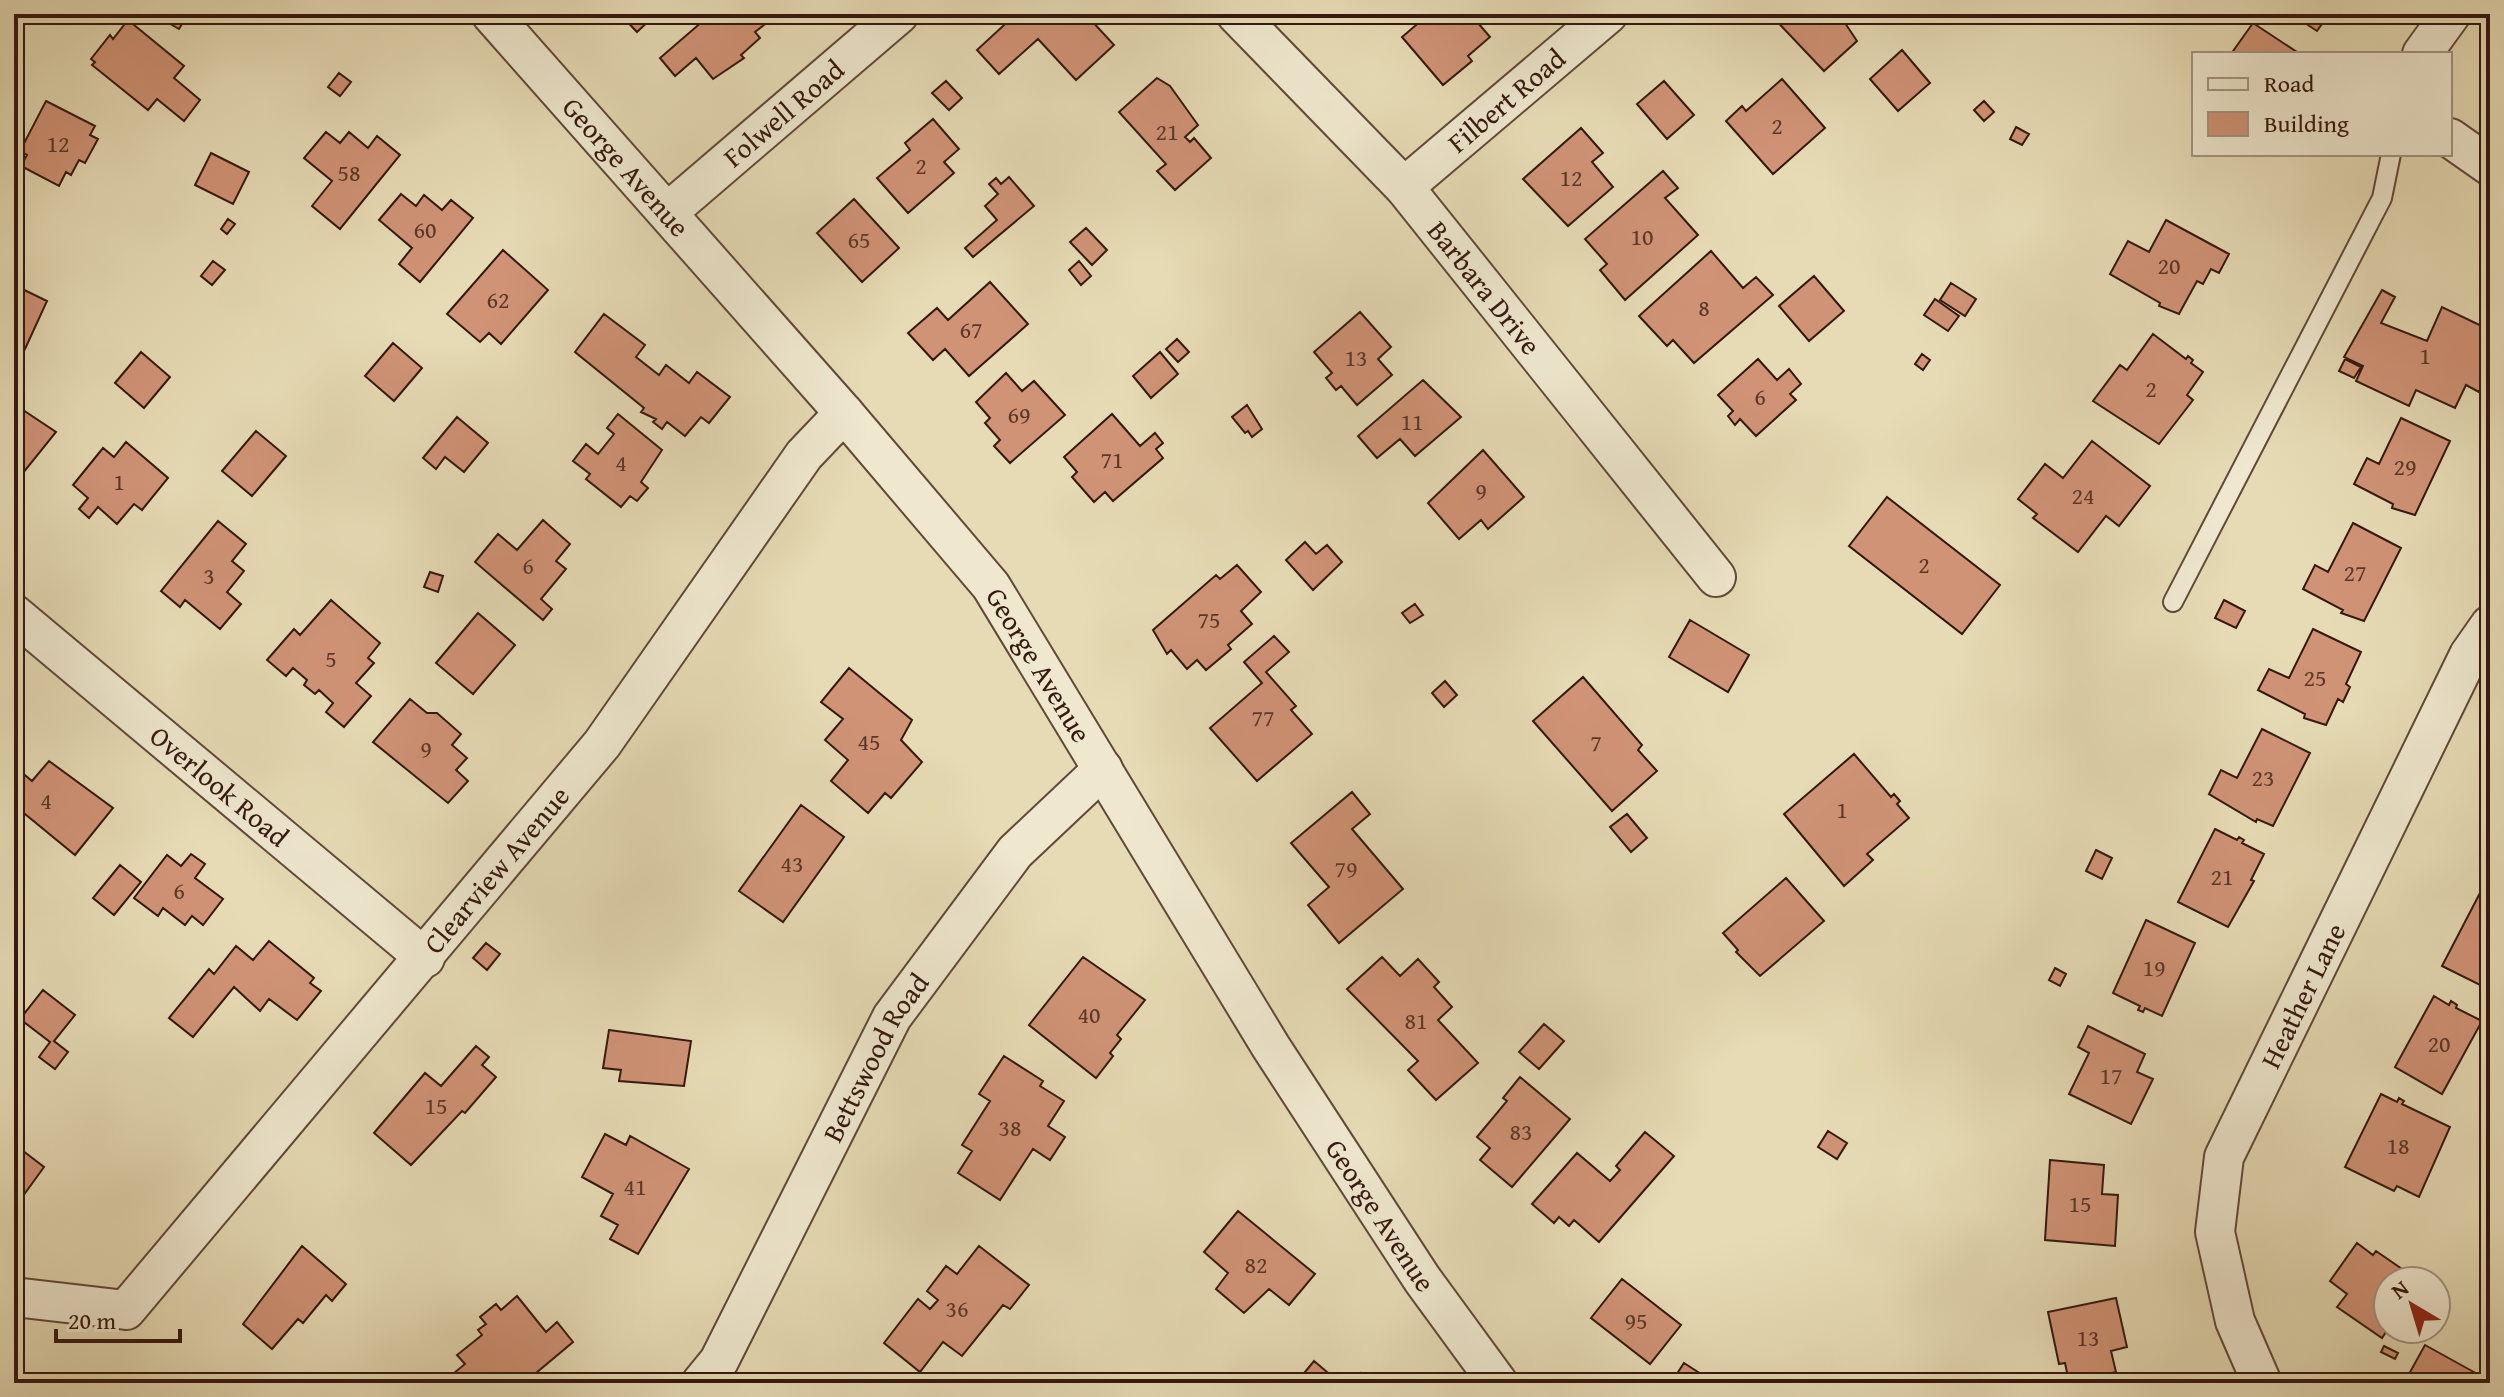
<svg xmlns="http://www.w3.org/2000/svg" width="2504" height="1397" font-family="'Gentium Book Plus',serif">
<style>
.building{fill:#d09376;stroke:#34180e;stroke-width:2}
.lines{fill:none;stroke-linecap:round;stroke-linejoin:round}
.service-casing{stroke:#604938;stroke-width:22}
.minor-casing{stroke:#604938;stroke-width:42}
.service{stroke:#efe8cf;stroke-width:18}
.minor{stroke:#efe8cf;stroke-width:38}
.labels{text-anchor:middle;stroke-width:6;stroke-linejoin:round;paint-order:stroke}
.number-label{font-size:24px;fill:#5b3728}
.street-label{font-size:28px;fill:#34180e;stroke:#efe8cf}
</style>
<rect width="100%" height="100%" fill="#e6dbb5"/>
<filter id="stains"><feTurbulence type="fractalNoise" baseFrequency=".0025" numOctaves="4"/><feColorMatrix values="0 0 0 0 .2 0 0 0 0 .09 0 0 0 0 .02 0 0 0 .5 -.17"/></filter>
<radialGradient id="worn" r=".72"><stop offset=".6" stop-color="#630" stop-opacity="0"/><stop offset="1" stop-color="#630" stop-opacity=".3"/></radialGradient>
<!-- building -->
<path class="building" d="M153,14H188L179,29Z
M620,14H656L637,32Z
M711,14H778L755,32L760,38L741,55L744,58L713,79L696,58L675,76L660,58Z
M1016,14H1095L1090,19L1114,45L1076,80L1038,39L999,74L977,50Z
M1429,14H1482L1485,17L1478,23L1490,37L1468,56L1472,61L1443,85L1402,37Z
M1770,14H1839L1857,41L1824,71Z
M2291,14H2329L2317,31Z
M128,20L184,66L174,78L200,100L184,121L157,99L148,110L92,65L95,62L91,59L110,35L113,39Z
M2253,23L2300,54H2231Z
M1902,50L1930,83L1898,111L1870,79Z
M339,73L351,82L340,96L328,87Z
M1157,78L1170,86L1198,125L1185,137L1190,142L1194,138L1211,158L1175,190L1157,171L1166,164L1119,112Z
M1782,79L1825,128L1773,174L1726,121L1742,106L1746,111Z
M946,81L962,98L949,110L932,93Z
M1664,81L1694,115L1667,139L1637,104Z
M46,101L95,126L90,135L98,139L85,163L79,160L71,175L66,172L59,186L21,166L27,155L20,151Z
M1984,101L1994,112L1984,121L1974,110Z
M933,119L959,149L944,162L954,173L908,213L877,178L910,150L905,143Z
M2016,127L2029,134L2022,145L2010,139Z
M1581,128L1603,153L1592,162L1613,187L1568,226L1523,179Z
M326,132L340,143L349,132L368,148L377,136L400,155L340,229L312,206L332,181L304,158Z
M211,153L249,172L233,204L195,185Z
M1663,171L1678,188L1665,198L1698,235L1625,300L1600,270L1607,264L1585,239Z
M1009,177L1034,206L973,257L965,248L997,220L985,206L998,194L989,184L996,178L1001,184Z
M401,194L416,206L424,195L442,210L451,200L473,218L420,282L399,264L412,248L379,220Z
M854,199L899,248L862,282L817,233Z
M228,219L235,224L227,234L221,229Z
M2166,220L2229,254L2219,273L2211,269L2203,284L2197,281L2179,314L2159,306L2160,303L2110,274L2128,241L2149,252Z
M1086,228L1107,250L1092,265L1070,242Z
M503,250L548,290L501,344L489,333L480,342L447,314Z
M1711,251L1743,288L1756,277L1773,295L1694,363L1673,340L1667,346L1639,316Z
M213,261L225,270L212,285L201,276Z
M1079,261L1091,276L1081,285L1069,270Z
M1814,276L1844,311L1809,341L1779,306Z
M990,282L1028,324L969,376L945,349L933,360L908,333L937,308L948,320Z
M1951,283L1976,299L1965,316L1940,300Z
M14,285L47,301L25,349L14,343Z
M2382,290L2395,297L2381,323L2427,341L2442,307L2490,330V369L2479,392L2466,385L2455,408L2416,390L2409,406L2356,381L2363,366L2344,357Z
M1935,299L1959,316L1948,331L1924,315Z
M1360,312L1391,347L1378,359L1392,375L1357,405L1341,386L1336,390L1326,378L1332,373L1314,352Z
M604,314L645,345L636,357L659,375L666,365L689,383L697,372L730,397L709,423L701,417L685,436L667,422L662,429L653,422L656,419L641,412L644,408L575,352Z
M2153,334L2186,359L2188,356L2193,360L2191,363L2203,372L2187,395L2193,400L2159,444L2093,401L2120,365L2127,370Z
M1177,339L1189,352L1178,362L1166,349Z
M393,343L422,368L394,401L365,376Z
M141,352L170,377L144,408L115,383Z
M1160,352L1178,374L1151,398L1133,376Z
M1922,354L1930,360L1923,370L1915,364Z
M1758,359L1777,380L1789,369L1801,384L1790,394L1796,400L1756,436L1740,419L1735,425L1728,416L1733,411L1718,395Z
M2345,359L2361,367L2354,378L2339,371Z
M1006,373L1022,391L1034,381L1065,415L1010,463L994,446L1000,440L985,423L990,418L976,402Z
M1423,380L1461,417L1415,456L1400,439L1377,458L1358,436Z
M1247,405L1262,429L1252,437L1248,431L1245,433L1232,417Z
M17,406L56,432L15,483L14,409Z
M618,414L662,450L641,482L648,488L637,501L630,496L621,507L586,479L590,474L573,461L586,444L598,454L614,434L607,428Z
M1112,414L1140,446L1155,433L1163,443L1156,449L1163,458L1113,501L1105,492L1094,502L1072,477L1077,472L1064,457Z
M457,417L488,443L464,472L445,457L436,469L423,458Z
M2401,418L2450,441L2415,515L2392,508L2393,504L2354,484L2367,458L2379,464Z
M256,431L286,456L252,496L222,471Z
M2092,441L2150,486L2119,526L2106,516L2078,552L2033,518L2037,514L2018,499L2045,464L2063,478Z
M126,442L168,478L142,510L134,504L117,524L98,507L89,518L79,509L88,498L73,485L103,448L114,457Z
M1483,450L1524,497L1488,529L1481,520L1459,539L1428,503Z
M1887,497L2000,585L1962,634L1849,546Z
M543,520L570,544L556,561L566,569L541,599L552,609L543,620L475,562L498,534L517,550Z
M218,521L246,544L232,561L244,571L227,592L241,604L220,629L185,600L180,607L161,591Z
M2353,523L2401,548L2364,621L2341,613L2343,610L2303,589L2315,565L2328,572Z
M1305,542L1316,554L1327,545L1342,562L1313,590L1286,560Z
M1237,565L1261,592L1241,611L1252,624L1228,645L1231,649L1206,670L1197,660L1187,669L1171,650L1167,654L1153,630L1216,575L1220,579Z
M430,572L443,576L438,592L424,587Z
M331,600L380,643L368,658L374,663L356,683L371,696L344,727L326,712L333,703L319,690L315,694L304,685L307,680L293,668L286,676L267,660L294,629L300,635Z
M2224,600L2245,611L2236,628L2215,618Z
M1415,604L1423,615L1410,623L1402,613Z
M478,613L515,645L473,694L436,663Z
M1690,620L1749,655L1728,692L1669,657Z
M2313,629L2361,652L2346,684L2350,687L2343,702L2338,699L2326,725L2304,718L2305,714L2258,690L2269,669L2289,678Z
M1274,636L1289,652L1266,672L1296,706L1291,710L1312,734L1257,781L1210,728L1262,683L1244,662Z
M849,668L912,720L901,740L922,762L891,798L885,793L868,813L831,781L848,760L825,740L843,719L821,702Z
M1583,677L1642,745L1638,750L1657,771L1612,811L1533,721Z
M1445,681L1457,695L1444,707L1432,693Z
M410,699L427,713H437L461,734L452,745L467,758L456,770L468,781L448,803L373,742Z
M2262,729L2310,753L2273,826L2257,819L2256,822L2209,794L2221,770L2237,778Z
M1854,754L1891,797L1894,794L1900,801L1897,804L1909,818L1867,854L1873,860L1844,886L1784,814Z
M49,761L113,808L75,855L14,805V766L32,781Z
M1352,792L1370,814L1352,829L1403,889L1339,943L1308,905L1329,887L1291,843Z
M801,805L844,837L783,922L739,891Z
M1627,814L1647,838L1631,852L1610,827Z
M2215,829L2237,840L2239,837L2244,840L2242,843L2264,854L2251,880L2254,881L2228,927L2178,902Z
M2096,850L2112,858L2102,879L2086,871Z
M191,854L205,864L195,878L223,899L203,925L192,916L185,925L163,908L158,916L134,898L167,855L181,866Z
M120,865L141,882L114,915L93,898Z
M1786,878L1824,921L1760,976L1736,952L1738,950L1723,933Z
M2480,893L2490,899V990L2442,966Z
M2146,920L2195,943L2162,1016L2145,1008L2143,1012L2138,1010L2140,1006L2113,993Z
M269,941L314,978L310,983L321,991L297,1020L269,999L260,1011L234,987L193,1037L169,1018L209,969L214,974L236,946L253,960Z
M486,943L500,954L487,970L473,958Z
M1083,957L1145,1000L1117,1035L1121,1039L1110,1053L1113,1056L1096,1078L1029,1025Z
M1382,957L1400,976L1418,959L1439,982L1434,987L1452,1007L1438,1020L1478,1063L1436,1100L1408,1070L1418,1061L1347,989Z
M2055,968L2066,974L2060,986L2049,980Z
M43,990L75,1015L54,1041L68,1052L55,1069L39,1057L50,1042L20,1019Z
M2434,996L2449,1005L2451,1001L2457,1005L2456,1008L2482,1021L2442,1094L2395,1067Z
M1544,1024L1564,1041L1539,1069L1519,1052Z
M2088,1026L2145,1054L2137,1072L2153,1079L2131,1124L2069,1094L2089,1053L2078,1047Z
M609,1030L691,1041L684,1086L619,1081L621,1070L603,1068Z
M476,1046L489,1057L482,1065L496,1077L465,1113L462,1111L411,1165L374,1133L425,1073L441,1086Z
M1004,1056L1043,1081L1040,1086L1064,1101L1048,1126L1065,1137L1050,1160L1033,1149L1000,1200L958,1173L972,1151L962,1145L990,1101L979,1094Z
M1520,1077L1570,1119L1512,1187L1480,1160L1490,1148L1477,1137L1507,1101L1503,1098Z
M2381,1094L2397,1102L2399,1098L2404,1101L2402,1104L2450,1127L2419,1197L2397,1186L2394,1191L2345,1167Z
M1828,1131L1847,1143L1837,1159L1818,1147Z
M1645,1132L1674,1156L1599,1242L1574,1220L1569,1226L1559,1217L1554,1223L1532,1204L1577,1153L1610,1181L1620,1170L1616,1166Z
M605,1134L626,1145L630,1136L689,1169L638,1254L610,1239L618,1225L601,1216L613,1194L582,1177Z
M14,1144L44,1167L15,1207H14Z
M2050,1160L2104,1165L2102,1194L2118,1195L2115,1246L2045,1240Z
M1238,1211L1315,1274L1289,1305L1269,1289L1244,1313L1216,1289L1228,1273L1204,1252Z
M2357,1243L2373,1255L2376,1251L2418,1280L2388,1281V1329L2382,1338L2337,1307L2347,1294L2330,1281Z
M302,1246L346,1284L332,1301L326,1295L303,1323L298,1319L272,1349L243,1324Z
M979,1246L1029,1285L1010,1309L1003,1305L962,1356L943,1342L920,1372L884,1343L918,1299L930,1309L938,1300L927,1291L946,1266L957,1274Z
M1622,1279L1681,1325L1650,1364L1591,1318Z
M517,1296L546,1332L557,1322L573,1342L524,1383L513,1379L508,1383H442L465,1364L457,1355L482,1335L478,1330L486,1324L480,1317L496,1304L501,1310Z
M2116,1298L2127,1347L2111,1351L2116,1372L2069,1382L2065,1363L2059,1364L2048,1312Z
M2425,1345L2490,1381V1383H2404Z
M2384,1346L2398,1353L2395,1359L2381,1352Z
M1314,1361L1340,1383H1296Z
M1684,1363L1715,1383H1671Z
M1361,1373L1373,1383H1352Z"/>
<g class="lines">
<defs>
<path id="service" d="M2173,602L2382,198L2391,154"/>
<g id="minor">
<path id="s1" d="M491,14L844,413L991,586L1271,1047L1422,1279L1498,1383"/>
<path id="s2" d="M1236,14L1404,187L1716,577"/>
<path d="M2422,54L2451,14"/>
<path d="M2450,138L2490,166"/>
<path id="s3" d="M1404,187L1608,14"/>
<path id="s4" d="M668,212L899,14"/>
<path id="s5" d="M14,614L425,958"/>
<path id="s6" d="M14,1297L126,1310L602,744L804,455L844,413"/>
<path id="s7" d="M701,1383L719,1361L892,1017L1015,852L1103,769"/>
<path id="s8" d="M2262,1383L2235,1321L2215,1232L2224,1157L2469,655L2490,625"/>
</g>
</defs>
<!-- service casing -->
<use href="#service" class="service-casing"/>
<!-- minor casing -->
<use href="#minor" class="minor-casing"/>
<!-- service -->
<use href="#service" class="service"/>
<!-- minor -->
<use href="#minor" class="minor"/>
</g>
<g class="labels">
<!-- number labels -->
<g class="number-label">
<text x="1777" y="134">2</text>
<text x="1167" y="140">21</text>
<text x="58" y="152">12</text>
<text x="921" y="174">2</text>
<text x="349" y="181">58</text>
<text x="1571" y="186">12</text>
<text x="425" y="238">60</text>
<text x="1642" y="245">10</text>
<text x="859" y="248">65</text>
<text x="2169" y="274">20</text>
<text x="498" y="308">62</text>
<text x="1704" y="316">8</text>
<text x="971" y="338">67</text>
<text x="2425" y="364">1</text>
<text x="1356" y="366">13</text>
<text x="2151" y="397">2</text>
<text x="1760" y="405">6</text>
<text x="1019" y="423">69</text>
<text x="1412" y="430">11</text>
<text x="1112" y="468">71</text>
<text x="621" y="471">4</text>
<text x="2405" y="475">29</text>
<text x="119" y="490">1</text>
<text x="1481" y="499">9</text>
<text x="2083" y="504">24</text>
<text x="1924" y="573">2</text>
<text x="528" y="574">6</text>
<text x="2355" y="581">27</text>
<text x="209" y="584">3</text>
<text x="1209" y="628">75</text>
<text x="331" y="667">5</text>
<text x="2315" y="686">25</text>
<text x="1263" y="726">77</text>
<text x="869" y="750">45</text>
<text x="1596" y="751">7</text>
<text x="426" y="757">9</text>
<text x="2263" y="786">23</text>
<text x="46" y="809">4</text>
<text x="1842" y="818">1</text>
<text x="792" y="872">43</text>
<text x="1346" y="877">79</text>
<text x="2222" y="885">21</text>
<text x="179" y="899">6</text>
<text x="2154" y="976">19</text>
<text x="1089" y="1023">40</text>
<text x="1416" y="1029">81</text>
<text x="2439" y="1052">20</text>
<text x="2111" y="1084">17</text>
<text x="436" y="1114">15</text>
<text x="1010" y="1136">38</text>
<text x="1521" y="1140">83</text>
<text x="2398" y="1154">18</text>
<text x="635" y="1195">41</text>
<text x="2080" y="1212">15</text>
<text x="1256" y="1273">82</text>
<text x="957" y="1317">36</text>
<text x="1636" y="1329">95</text>
<text x="2088" y="1346">13</text>
</g>
<!-- street labels -->
<g class="street-label">
<text dy="10" stroke="none"><textPath href="#s3" startOffset="134">Filbert Road</textPath></text>
<text dy="10" stroke="none"><textPath href="#s4" startOffset="152">Folwell Road</textPath></text>
<text dy="10" stroke="none"><textPath href="#s1" startOffset="204">George Avenue</textPath></text>
<text dy="10" stroke="none"><textPath href="#s2" startOffset="370">Barbara Drive</textPath></text>
<text dy="10" stroke="none"><textPath href="#s1" startOffset="852">George Avenue</textPath></text>
<text dy="10" stroke="none"><textPath href="#s5" startOffset="268">Overlook Road</textPath></text>
<text dy="10" stroke="none"><textPath href="#s6" startOffset="688">Clearview Avenue</textPath></text>
<text dy="10" stroke="none"><textPath href="#s8" startOffset="414">Heather Lane</textPath></text>
<text dy="10" stroke="none"><textPath href="#s7" startOffset="370">Bettswood Road</textPath></text>
<text dy="10" stroke="none"><textPath href="#s1" startOffset="1500">George Avenue</textPath></text>
</g>
</g>
<!-- margin -->
<rect width="2504" height="1397" fill="none" stroke="#e6dbb5" stroke-width="48"/>
<rect x="16" y="16" width="2472" height="1365" fill="none" stroke="#34180e" stroke-width="4"/>
<rect x="24" y="24" width="2456" height="1349" fill="none" stroke="#34180e" stroke-width="2"/>
<!-- legend -->
<rect x="2192" y="52" width="260" height="104" fill="#efe8cf" stroke="#a49582" stroke-width="2"/>
<rect x="2208" y="78" width="40" height="12" fill="#efe8cf" stroke="#a49582" stroke-width="2"/>
<text x="2264" y="92" font-size="24" fill="#34180e">Road</text>
<rect x="2208" y="112" width="40" height="24" fill="#d09376" stroke="#a49582" stroke-width="2"/>
<text x="2264" y="132" font-size="24" fill="#34180e">Building</text>
<!-- north arrow -->
<g transform="translate(2412 1305) rotate(322)"><circle r="38" fill="#efe8cf" stroke="#a49582" stroke-width="2"/>
<path d="M0-6L14 30L0 20L-14 30Z" fill="#8f2418"/>
<text y="-12" font-size="22" font-weight="bold" text-anchor="middle" fill="#34180e">N</text>
</g>
<!-- scale -->
<path d="M56 1329v12h124v-12" fill="none" stroke="#34180e" stroke-width="4"/>
<text x="68" y="1329" font-size="24" fill="#34180e" stroke="#efe8cf" stroke-width="6" paint-order="stroke">20 m</text>
<rect width="100%" height="100%" filter="url(#stains)"/>
<rect width="100%" height="100%" fill="url(#worn)"/>
</svg>
